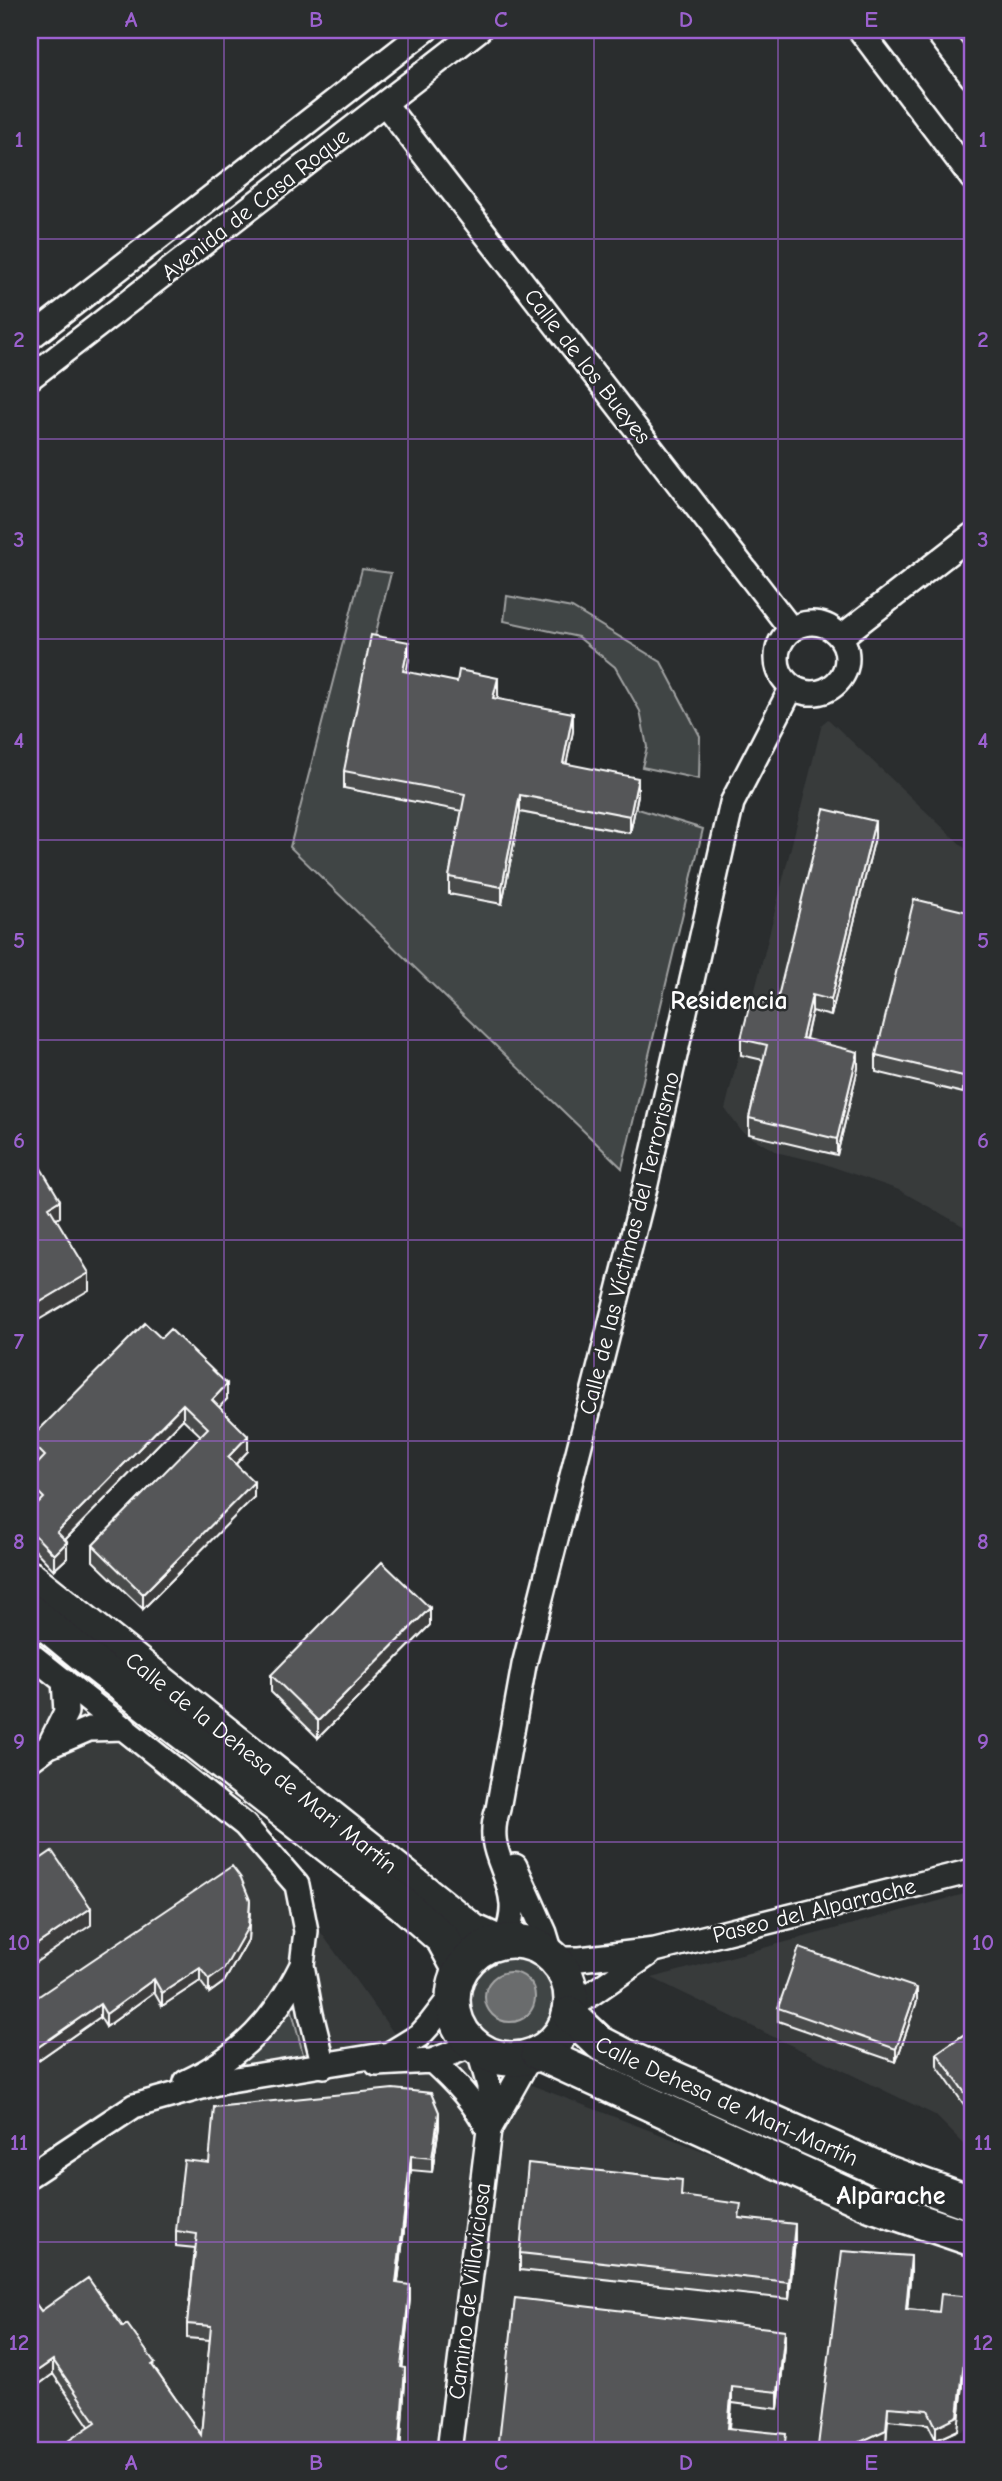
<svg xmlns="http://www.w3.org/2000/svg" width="1002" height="2481" font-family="'Comic Neue',sans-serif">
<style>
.built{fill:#373a3b}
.green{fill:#414445;stroke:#a0a2a2;stroke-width:2}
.water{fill:#6a6c6d;stroke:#a6a7a7;stroke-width:2}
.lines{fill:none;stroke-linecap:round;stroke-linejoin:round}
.street-casing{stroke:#fff;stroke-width:28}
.secondary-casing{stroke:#fff;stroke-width:38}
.street{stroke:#2a2d2e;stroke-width:23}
.secondary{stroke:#2a2d2e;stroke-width:33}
.wall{fill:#494b4c;stroke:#fff;stroke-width:2}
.shaded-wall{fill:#3c3d3e;stroke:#fff;stroke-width:2}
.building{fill:#555758;stroke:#fff;stroke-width:2}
.grid{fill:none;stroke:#9c61cf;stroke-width:2;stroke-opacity:0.55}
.labels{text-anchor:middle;stroke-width:5;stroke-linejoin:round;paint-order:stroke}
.street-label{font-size:23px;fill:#fff;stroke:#2a2d2e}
.quarter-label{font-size:26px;font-weight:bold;fill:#fff;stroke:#2a2d2e}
.neatline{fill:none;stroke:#9c61cf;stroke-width:2.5}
.grid-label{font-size:23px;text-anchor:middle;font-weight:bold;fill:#9c61cf}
</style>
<rect width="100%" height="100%" fill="#2a2d2e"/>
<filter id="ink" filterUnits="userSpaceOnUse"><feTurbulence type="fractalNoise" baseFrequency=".0143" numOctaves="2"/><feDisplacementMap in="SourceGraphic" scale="14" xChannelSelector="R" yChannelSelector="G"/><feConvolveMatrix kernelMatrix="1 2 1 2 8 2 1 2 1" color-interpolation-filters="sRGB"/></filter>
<g filter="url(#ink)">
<!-- built -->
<path class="built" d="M828,719L972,855V1231L899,1190L819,1162L779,1153L742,1132L725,1109L822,724Z
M30,1667L256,1843L393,2032L972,2254V2426L919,2451H30Z
M972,1892V2152L935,2115L652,1978Z"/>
<!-- green -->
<path class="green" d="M362,569L391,573L371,652L344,788L465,811L520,812L629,833L635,808L703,829L622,1168L290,847Z
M507,596L572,608L661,662L700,736L699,779L642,767L647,747L640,711L615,667L578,637L504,621Z
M466 1998a45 45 0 1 1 90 0a45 45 0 1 1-90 0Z
M289,1999L304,2058L230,2068Z"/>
<!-- water -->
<path class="water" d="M485 1997a25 25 0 1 1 50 0a25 25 0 1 1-50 0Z"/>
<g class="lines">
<defs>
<path id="street" d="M860,30L972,178
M936,30L972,77
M385,104L791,629
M30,338L426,30
M30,378L479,30
M777 658a35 35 0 1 1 70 0a35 35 0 1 1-70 0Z
M841,637L972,535
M30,1654L245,1825L297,1885L306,1931L302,1965L311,2014L324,2066
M49,1746L66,1712L64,1680
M30,1760L49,1746L89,1729L125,1728
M515,1866L545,1933L552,1956
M505,1941C509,1928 513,1917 512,1904C509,1866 484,1850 498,1809L524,1665L646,1184L732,803L792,687
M556,1959H580L655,1950L972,1871
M571,2008L649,1954
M432,2061C455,2082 474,2102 489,2130
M377,2064L432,2061L473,2045
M186,2082C243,2055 274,2021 302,1965
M490,2128L531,2055
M30,2175L134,2106L224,2081L389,2054L420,2035L430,2024L453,1994
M449,2451L489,2130V2086L478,2048"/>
<g id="secondary">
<path id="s1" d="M30,1578L473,1931L498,1942"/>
<path d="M30,1611L87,1658L403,1904L443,1939L460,1970"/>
<circle cx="512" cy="2000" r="59"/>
<path id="s2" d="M569,2014L600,2043L631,2059L886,2172L972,2203"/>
<path d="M538,2053L872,2205L972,2239"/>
</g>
</defs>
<!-- street casing -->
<use href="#street" class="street-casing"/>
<!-- secondary casing -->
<use href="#secondary" class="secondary-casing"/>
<!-- street -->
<use href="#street" class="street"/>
<!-- secondary -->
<use href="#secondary" class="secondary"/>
</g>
<!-- wall -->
<path class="wall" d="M409,659L406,672L498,695L497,699L573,731L566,764L638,795L630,833L520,812L502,904L449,894V877L462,811L344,788V771Z
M875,837L831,1016L812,1011L806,1039L858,1068L837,1155L749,1134V1118L763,1060L741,1055V1039L776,1005Z
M972,913L963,1093L876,1072V1055Z
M161,1338L227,1399L219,1407L248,1451L236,1464L254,1497L143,1609L93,1561V1545L201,1436L183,1419L65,1540L67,1558L54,1570L30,1545V1512L36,1506L30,1499V1472L37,1464L30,1457V1439Z
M430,1625L318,1738L271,1692V1675Z
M250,1913L248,1940L224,1982L209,1993L200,1981L162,2006L154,1992L106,2027L100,2017L34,2063L30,2056V2002Z
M917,2001L896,2062L778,2021V2008Z
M972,2029V2116L937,2066V2053Z
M439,2127L432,2172L411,2170L398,2283L410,2299L402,2367L405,2382L400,2451L89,2426L53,2374L30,2391V2296L41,2311L123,2327L155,2369L201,2435L210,2340L187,2338V2324L195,2248L176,2246V2231L209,2163Z
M682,2196L741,2218L795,2241L789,2299L520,2270V2253Z
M911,2270L907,2309L939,2312L971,2311L958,2430L936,2440L928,2424L888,2420L886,2444L870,2451H818V2446Z
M785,2347L778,2409L732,2403L730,2428L786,2451H499V2441Z"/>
<!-- shaded-wall -->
<path class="shaded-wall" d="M409,642V659L403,688V671Z
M498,678V695L493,715V698Z
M573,713V731L563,781V763Z
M638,778V795L630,833V816Z
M520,795V812L502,904V887Z
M875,821V837L831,1016V1000Z
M812,995V1011L802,1054V1038Z
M972,1038V1055L963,1093V1076Z
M858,1052V1068L837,1155V1139Z
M60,1200V1217L49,1224V1207Z
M89,1273V1290L30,1325V1308Z
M227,1384V1399L212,1415V1400Z
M183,1404V1419L57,1548V1532Z
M248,1436V1451L228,1472V1457Z
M254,1482V1497L143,1609V1594Z
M67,1542V1558L54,1570V1555Z
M430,1608V1625L318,1738V1721Z
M250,1900L248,1940L224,1982L209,1993V1980Z
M91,1908V1925L30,1966V1949Z
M200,1968V1981L162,2006V1993Z
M154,1979V1992L106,2027V2014Z
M917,1988V2001L896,2062V2049Z
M100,2004V2017L34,2063V2050Z
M439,2112V2127L432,2172V2158Z
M411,2156V2170L396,2298V2283Z
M795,2224V2241L789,2299V2282Z
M911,2256V2270L906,2322V2309Z
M410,2285V2299L401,2382V2367Z
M971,2297V2311L958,2430L936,2440V2427Z
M785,2330V2347L778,2409V2392Z
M53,2360V2374L30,2391V2376Z
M405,2368V2382L400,2451H399Z
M732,2387V2403L728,2445V2428Z
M888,2407L886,2444L870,2451H841Z"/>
<!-- building -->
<path class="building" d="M371,635L409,642L403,671L457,682L459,670L498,678L493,698L573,713L563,763L638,778L630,816L520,795L502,887L449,877L465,794L344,771Z
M824,809L875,821L831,1000L812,995L802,1038L858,1052L837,1139L749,1118L767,1045L741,1039L751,999L776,1005Z
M914,899L972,913V1038L963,1076L876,1055Z
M30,1150L60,1200L49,1207L89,1273L30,1308Z
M145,1323L161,1338L170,1329L227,1384L212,1400L248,1436L228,1457L254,1482L143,1594L93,1545L208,1428L183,1404L57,1532L67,1542L54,1555L30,1530V1512L44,1498L30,1484V1472L45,1456L30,1441V1439Z
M382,1562L430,1608L318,1721L271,1675Z
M52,1851L91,1908L30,1949V1866Z
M232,1866L241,1878L250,1900L248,1927L224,1969L209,1980L200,1968L162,1993L154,1979L106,2014L100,2004L34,2050L30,2043V2002Z
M799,1948L917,1988L896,2049L778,2008Z
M972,2029V2103L937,2053Z
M393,2089L431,2093L439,2112L432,2158L411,2156L396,2283L410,2285L401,2367L405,2368L399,2451H53L96,2422L53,2360L30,2376V2296L41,2311L88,2278L123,2327L127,2324L155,2363L152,2365L201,2435L211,2326L187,2324L197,2234L176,2231L184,2160L209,2163L214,2107Z
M528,2163L682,2180L681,2196L741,2204L739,2218L795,2224L789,2282L520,2253Z
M842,2251L911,2256L906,2309L939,2312L941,2294L971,2297L958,2416L936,2427L928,2410L888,2407L886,2430L841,2451L818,2446Z
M515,2298L785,2330L778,2392L732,2387L728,2428L786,2434L784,2451H502L503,2442L499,2441Z
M30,2435L42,2451H30Z"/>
</g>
<!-- grid -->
<path class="grid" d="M224,30V2451M408,30V2451M594,30V2451M778,30V2451M30,239H972M30,439H972M30,639H972M30,840H972M30,1040H972M30,1240H972M30,1441H972M30,1641H972M30,1842H972M30,2042H972M30,2242H972"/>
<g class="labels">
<!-- street labels -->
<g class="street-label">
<text transform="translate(255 204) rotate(-38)" y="8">Avenida de Casa Roque</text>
<text transform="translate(588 366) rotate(52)" y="8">Calle de los Bueyes</text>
<text transform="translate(629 1243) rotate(-76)" y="8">Calle de las Víctimas del Terrorismo</text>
<text dy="8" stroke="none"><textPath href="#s1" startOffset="296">Calle de la Dehesa de Mari Martín</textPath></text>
<text transform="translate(814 1910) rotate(-14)" y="8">Paseo del Alparrache</text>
<text dy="8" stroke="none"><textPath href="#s2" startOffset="182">Calle Dehesa de Mari-Martín</textPath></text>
<text transform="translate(469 2291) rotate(-83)" y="8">Camino de Villaviciosa</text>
</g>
<!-- quarter labels -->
<g class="quarter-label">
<text x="729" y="1009">Residencia</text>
<text x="891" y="2204">Alparache</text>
</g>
</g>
<!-- margin -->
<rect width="1002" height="2481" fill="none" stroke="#2a2d2e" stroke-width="77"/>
<rect x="38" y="38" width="926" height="2404" class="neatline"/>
<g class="grid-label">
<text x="131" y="27">A</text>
<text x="316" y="27">B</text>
<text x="501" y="27">C</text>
<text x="686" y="27">D</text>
<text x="871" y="27">E</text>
<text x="19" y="147">1</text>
<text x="983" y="147">1</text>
<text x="19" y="347">2</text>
<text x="983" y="347">2</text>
<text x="19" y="547">3</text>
<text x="983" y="547">3</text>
<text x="19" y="748">4</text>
<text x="983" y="748">4</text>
<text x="19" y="948">5</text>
<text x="983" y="948">5</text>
<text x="19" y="1148">6</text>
<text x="983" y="1148">6</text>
<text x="19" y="1349">7</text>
<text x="983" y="1349">7</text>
<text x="19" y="1549">8</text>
<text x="983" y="1549">8</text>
<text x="19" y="1749">9</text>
<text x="983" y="1749">9</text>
<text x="19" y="1950">10</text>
<text x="983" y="1950">10</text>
<text x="19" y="2150">11</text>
<text x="983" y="2150">11</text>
<text x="19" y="2350">12</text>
<text x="983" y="2350">12</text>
<text x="131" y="2470">A</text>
<text x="316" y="2470">B</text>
<text x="501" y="2470">C</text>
<text x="686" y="2470">D</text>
<text x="871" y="2470">E</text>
</g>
</svg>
